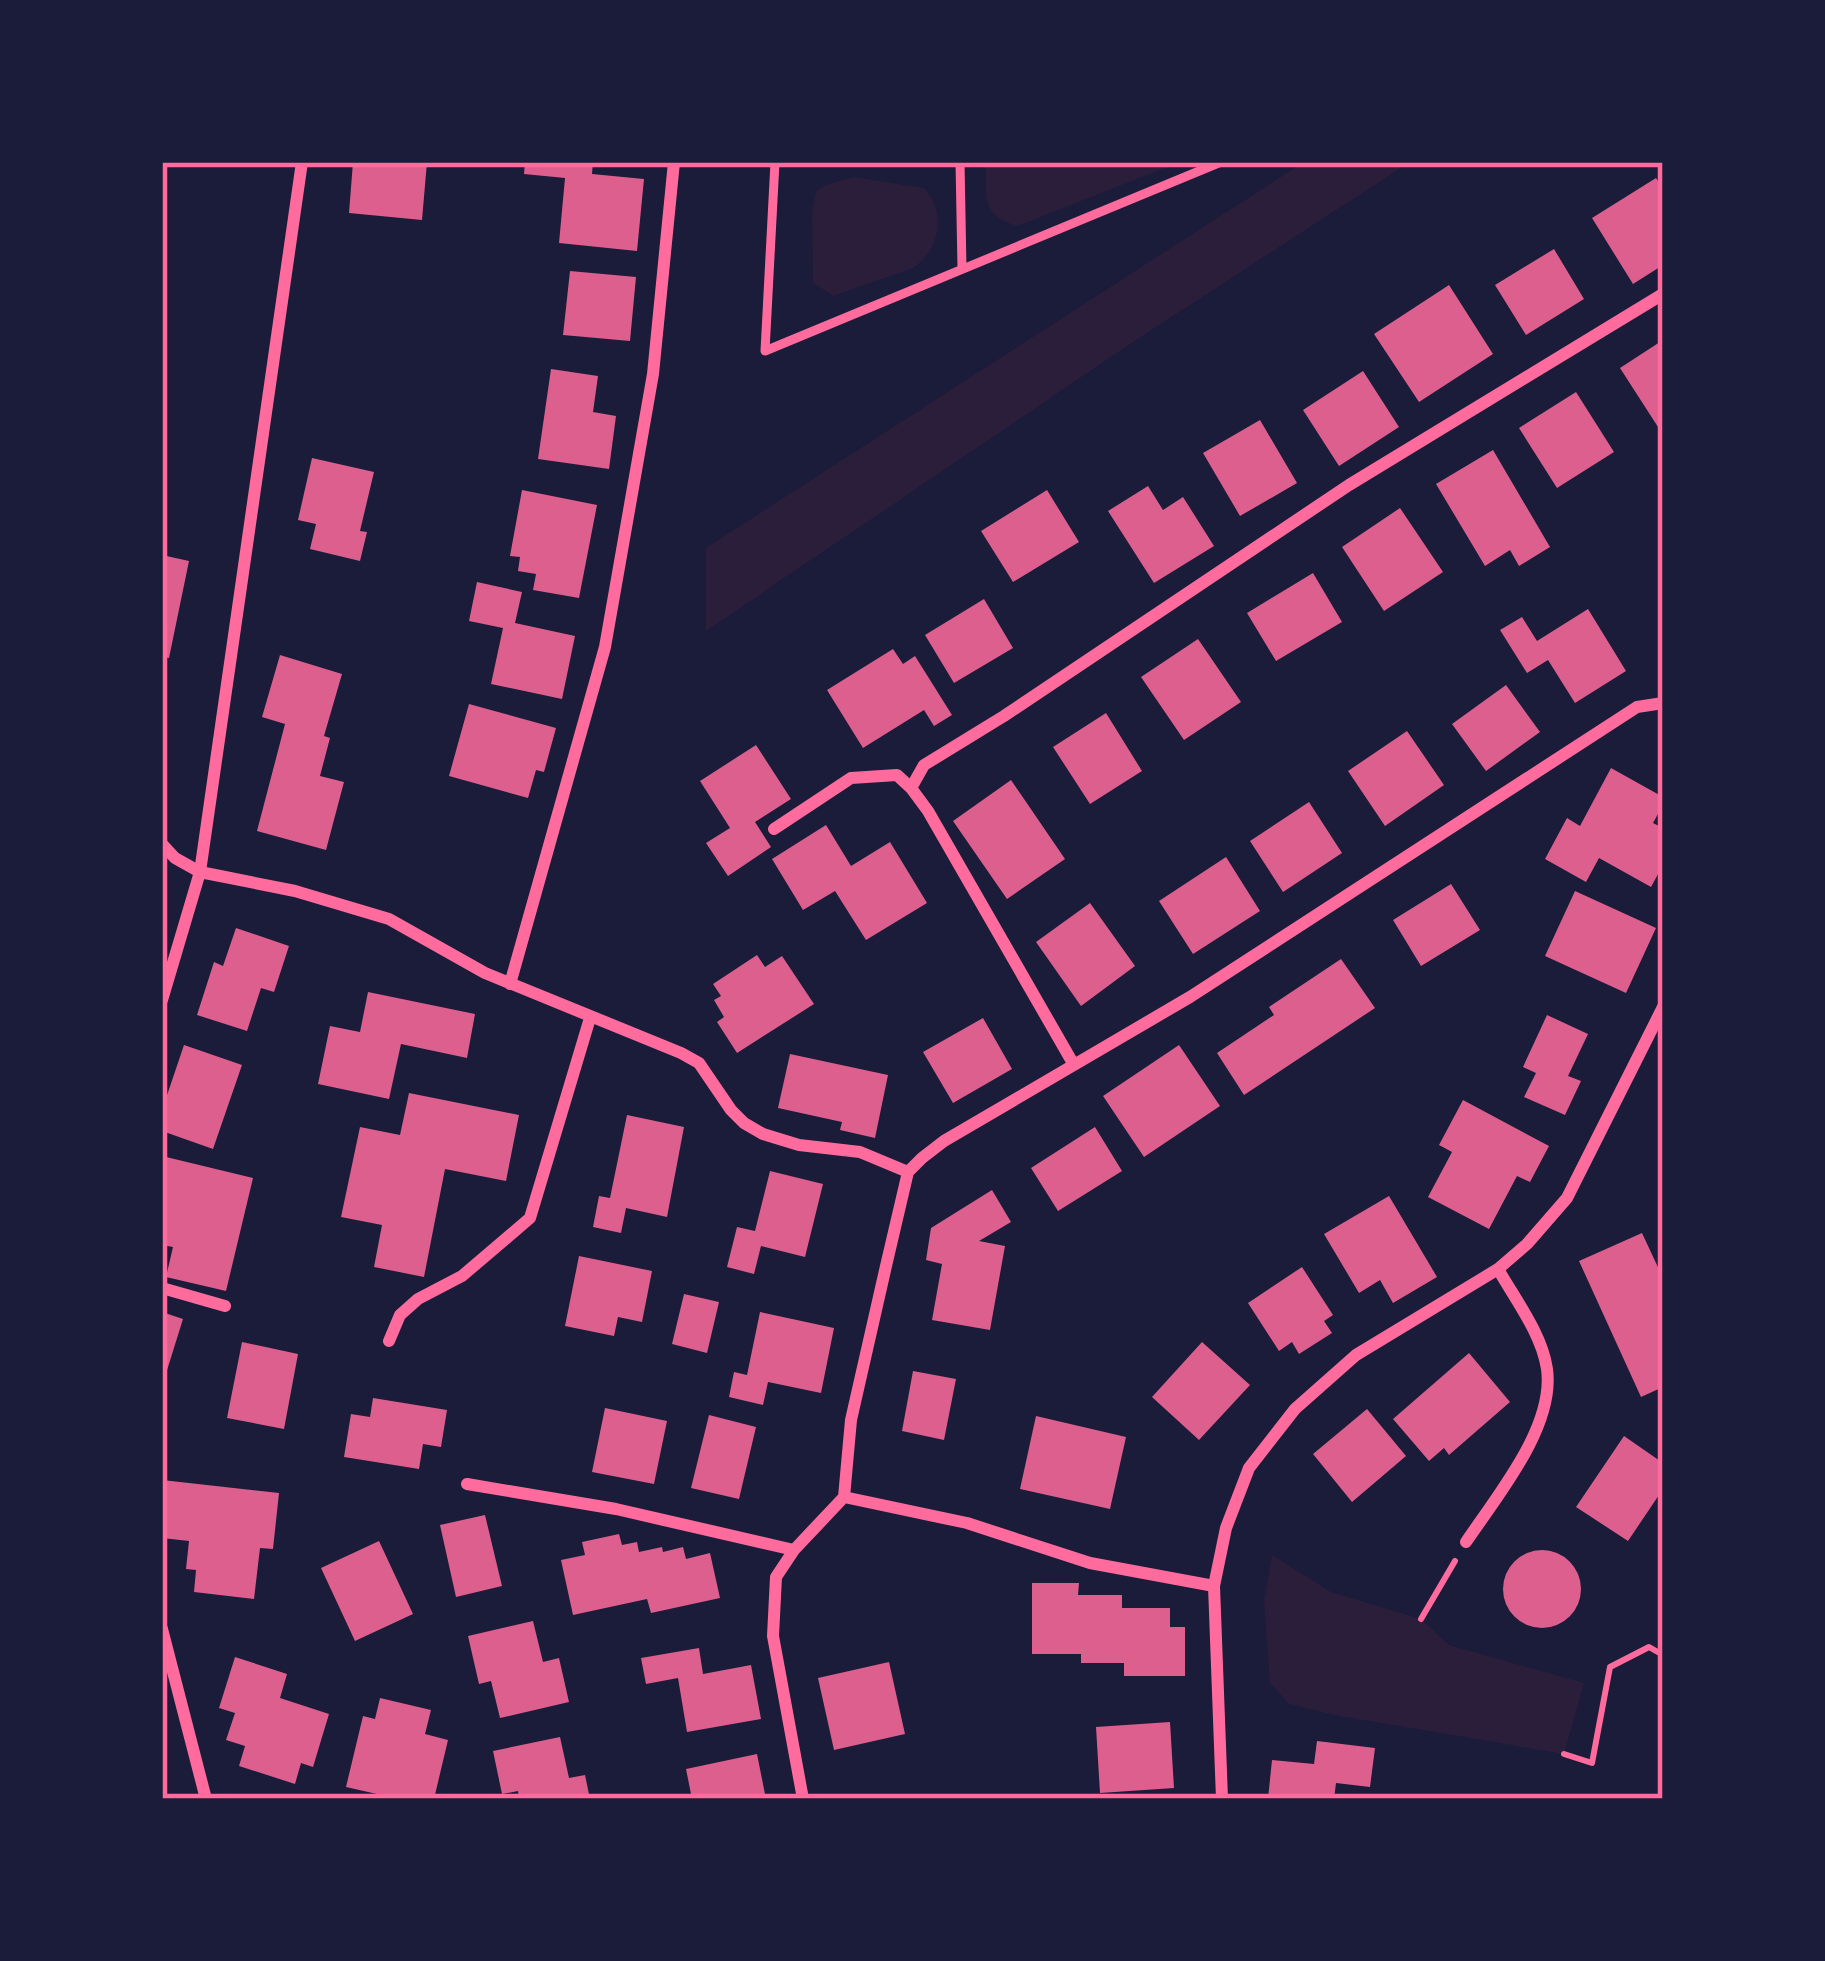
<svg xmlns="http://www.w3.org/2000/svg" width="1825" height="1961" font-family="Raleway,sans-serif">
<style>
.green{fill:#2a1e3b}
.building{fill:#dd5f8e}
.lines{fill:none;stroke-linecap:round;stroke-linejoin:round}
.path{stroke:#ff6b9d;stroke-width:6}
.service{stroke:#ff6b9d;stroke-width:9}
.minor{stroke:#ff6b9d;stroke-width:12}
.neatline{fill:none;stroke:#ff6b9d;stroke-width:4.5}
</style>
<rect width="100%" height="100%" fill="#1b1b3a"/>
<!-- green -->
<path class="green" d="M986,162H1180L1018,226C980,216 986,195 986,162Z
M1304,162H1410L1130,344L706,631V548Z
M853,177L924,188C947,212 940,250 913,268L833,296L813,283L812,212L816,191L826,185Z
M1272,1555L1331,1592L1421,1619L1449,1645L1584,1683L1564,1754L1334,1715L1289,1704L1270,1683L1264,1601Z"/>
<!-- building -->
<path class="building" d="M353,162H427L422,220L349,213Z
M525,162H593L592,174L644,179L637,251L559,243L565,178L524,174Z
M1656,178L1663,189V265L1633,284L1592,218Z
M1554,249L1584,299L1526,335L1495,285Z
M570,271L636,277L630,341L563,335Z
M1449,285L1493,354L1419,402L1374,334Z
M1663,340V424L1658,427L1620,368Z
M551,369L598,376L593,412L616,416L609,469L538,459Z
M1363,371L1399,427L1339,466L1303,410Z
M1576,392L1614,452L1557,488L1519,428Z
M1260,420L1297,483L1240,516L1203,453Z
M1493,450L1550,547L1519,566L1510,550L1485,566L1436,484Z
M312,458L374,472L360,531L367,532L360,561L310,549L316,524L298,520Z
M1148,486L1163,510L1183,497L1214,546L1154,583L1108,511Z
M522,490L597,505L579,598L533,590L536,574L518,571L520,557L510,556Z
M1047,490L1079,542L1013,582L981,531Z
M1400,508L1443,572L1384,611L1342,547Z
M162,555L189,561L169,658L162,657Z
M1313,573L1342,622L1276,661L1247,613Z
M477,582L522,592L515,623L575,636L562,699L491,684L503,628L469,621Z
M984,599L1013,648L954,683L925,635Z
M1588,609L1626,671L1575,703L1548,660L1527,673L1500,630L1522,617L1537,641Z
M1198,639L1241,702L1184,740L1141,677Z
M893,649L903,664L915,656L952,715L934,726L924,710L863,748L827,690Z
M280,655L342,674L324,736L330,738L320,776L344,782L326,850L257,831L285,724L262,717Z
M1506,685L1540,732L1486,771L1452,724Z
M469,704L556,728L544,772L536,770L528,798L449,776Z
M1106,713L1142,771L1090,804L1053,747Z
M1407,731L1444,785L1385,826L1348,771Z
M756,745L791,799L755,822L771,847L728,876L706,843L730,828L700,781Z
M1611,768L1663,797V805L1653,823L1663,828V865L1651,887L1599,858L1586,882L1545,859L1567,818L1580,826Z
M1011,780L1065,859L1007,899L953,821Z
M1309,802L1342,853L1283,892L1250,841Z
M826,825L851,866L890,842L927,903L866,940L835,891L803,910L772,859Z
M1226,857L1260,911L1193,954L1159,901Z
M1451,884L1480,930L1421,966L1393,920Z
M1575,891L1656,928L1626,993L1545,956Z
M1090,903L1135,966L1081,1006L1036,942Z
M236,928L289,946L274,992L261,988L247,1031L197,1015L214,962L223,966Z
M757,955L765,967L782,956L814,1004L737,1053L717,1022L724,1017L714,1000L721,996L713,984Z
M1341,959L1375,1008L1244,1095L1217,1053L1274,1015L1269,1007Z
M368,992L475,1014L467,1058L401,1044L389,1099L318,1084L330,1026L360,1032Z
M1547,1015L1588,1034L1568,1076L1581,1081L1565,1115L1524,1097L1536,1073L1523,1067Z
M983,1018L1012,1069L953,1103L923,1052Z
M184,1045L242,1065L213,1149L162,1131V1110Z
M1179,1045L1220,1106L1144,1157L1103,1096Z
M790,1054L888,1075L875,1138L840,1130L842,1122L778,1108Z
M409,1093L519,1115L506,1181L445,1169L424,1277L374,1267L382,1225L341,1217L360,1127L400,1135Z
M1463,1100L1549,1146L1530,1182L1517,1176L1489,1229L1428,1197L1452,1152L1439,1145Z
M627,1115L684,1127L667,1217L626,1208L621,1233L593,1227L599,1196L610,1198Z
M1095,1127L1122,1171L1058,1211L1031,1168Z
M162,1156L253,1178L226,1291L166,1277L173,1247L162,1245Z
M770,1171L823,1184L805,1257L761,1246L754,1274L727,1267L737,1227L755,1231Z
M992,1190L1011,1222L979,1241L1005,1246L990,1330L932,1320L942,1264L926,1260L931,1228Z
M1389,1196L1437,1277L1393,1303L1380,1280L1359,1293L1324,1234Z
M1642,1233L1663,1278V1387L1641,1397L1579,1261Z
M579,1256L652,1271L642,1322L618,1317L614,1336L565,1326Z
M1302,1267L1333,1315L1324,1321L1332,1333L1299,1354L1292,1342L1279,1351L1248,1303Z
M684,1294L719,1302L707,1353L672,1344Z
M162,1312L183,1319L163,1383H162Z
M760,1312L834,1328L821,1393L768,1382L763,1405L729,1397L734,1372L747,1375Z
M242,1342L298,1354L284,1429L227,1418Z
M1202,1342L1250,1385L1199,1440L1152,1397Z
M1469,1353L1510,1402L1449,1455L1444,1448L1429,1461L1393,1419Z
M913,1371L956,1379L944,1440L902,1431Z
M373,1398L447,1410L441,1447L423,1444L419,1469L344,1457L351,1414L370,1417Z
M605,1408L667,1421L654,1484L592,1472Z
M1367,1409L1406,1456L1352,1502L1313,1454Z
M709,1415L756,1427L739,1499L691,1488Z
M1036,1416L1126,1437L1110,1509L1020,1489Z
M1624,1436L1663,1463V1489L1628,1541L1576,1507Z
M162,1480L279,1493L273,1549L260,1548L254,1599L194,1592L196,1570L186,1569L189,1541L162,1538Z
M485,1515L502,1586L456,1597L440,1525Z
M619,1534L622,1545L637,1542L639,1552L662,1547L663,1552L683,1547L686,1559L710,1553L720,1598L651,1613L647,1599L573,1615L561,1560L585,1555L582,1542Z
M379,1541L413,1614L355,1641L321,1568Z
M1503 1589a39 39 0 1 1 78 0a39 39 0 1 1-78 0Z
M1032,1583H1079L1078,1595H1122V1608H1170V1627H1185V1676H1124V1663H1081V1654H1032Z
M533,1621L543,1662L559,1658L569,1702L500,1718L491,1681L479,1684L468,1636Z
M699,1648L703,1674L751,1665L761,1719L687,1732L678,1678L646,1684L641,1658Z
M235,1657L287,1674L280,1698L329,1714L313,1767L301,1763L295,1784L239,1766L245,1746L226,1740L235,1713L219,1708Z
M889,1662L905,1734L834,1750L818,1678Z
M380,1698L431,1710L425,1734L448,1740L434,1799H399L346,1787L363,1716L375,1719Z
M1170,1722L1174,1788L1100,1793L1096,1727Z
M560,1737L569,1778L585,1775L590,1799H519L518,1791L502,1794L493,1751Z
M1317,1741L1375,1748L1370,1787L1336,1783L1334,1799H1268L1272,1760L1314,1764Z
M757,1754L766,1799H692L686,1769Z"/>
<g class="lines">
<!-- path -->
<path class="path" d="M1421,1619L1455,1561
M1564,1754L1592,1763L1610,1667L1649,1647L1663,1655"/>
<!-- service -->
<path class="service" d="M775,162L765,351L1221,162
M960,162L962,269"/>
<!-- minor -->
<path class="minor" d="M774,829L851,778L897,775L911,788
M162,844L175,858L200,872L295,891L389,919L485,973L681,1053L699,1063L731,1110L744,1123L763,1134L799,1145L860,1152L908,1172
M510,984L605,647L653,374L674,162
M162,1000L200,872L302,162
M1074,1065L928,811L911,788L924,765L1004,716L1349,485L1663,294
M162,1288L225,1306
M389,1341L400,1315L418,1299L462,1276L530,1218L590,1018
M467,1484L616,1509L794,1550L844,1497
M1466,1542C1497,1496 1555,1427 1547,1369C1542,1334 1515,1299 1498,1269
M794,1550L776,1577L773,1636L803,1799
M1214,1586L1090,1563L967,1523L844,1497L851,1420L886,1266L908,1172L922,1158L944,1141L1190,997L1637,707L1663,703
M162,1629L206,1799
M1222,1799L1214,1586L1226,1528L1249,1468L1295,1409L1356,1355L1498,1269L1527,1244L1567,1198L1663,1007"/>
</g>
<!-- border -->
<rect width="1825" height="1961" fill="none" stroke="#1b1b3a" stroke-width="330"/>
<rect x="165" y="165" width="1495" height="1631" class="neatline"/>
</svg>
